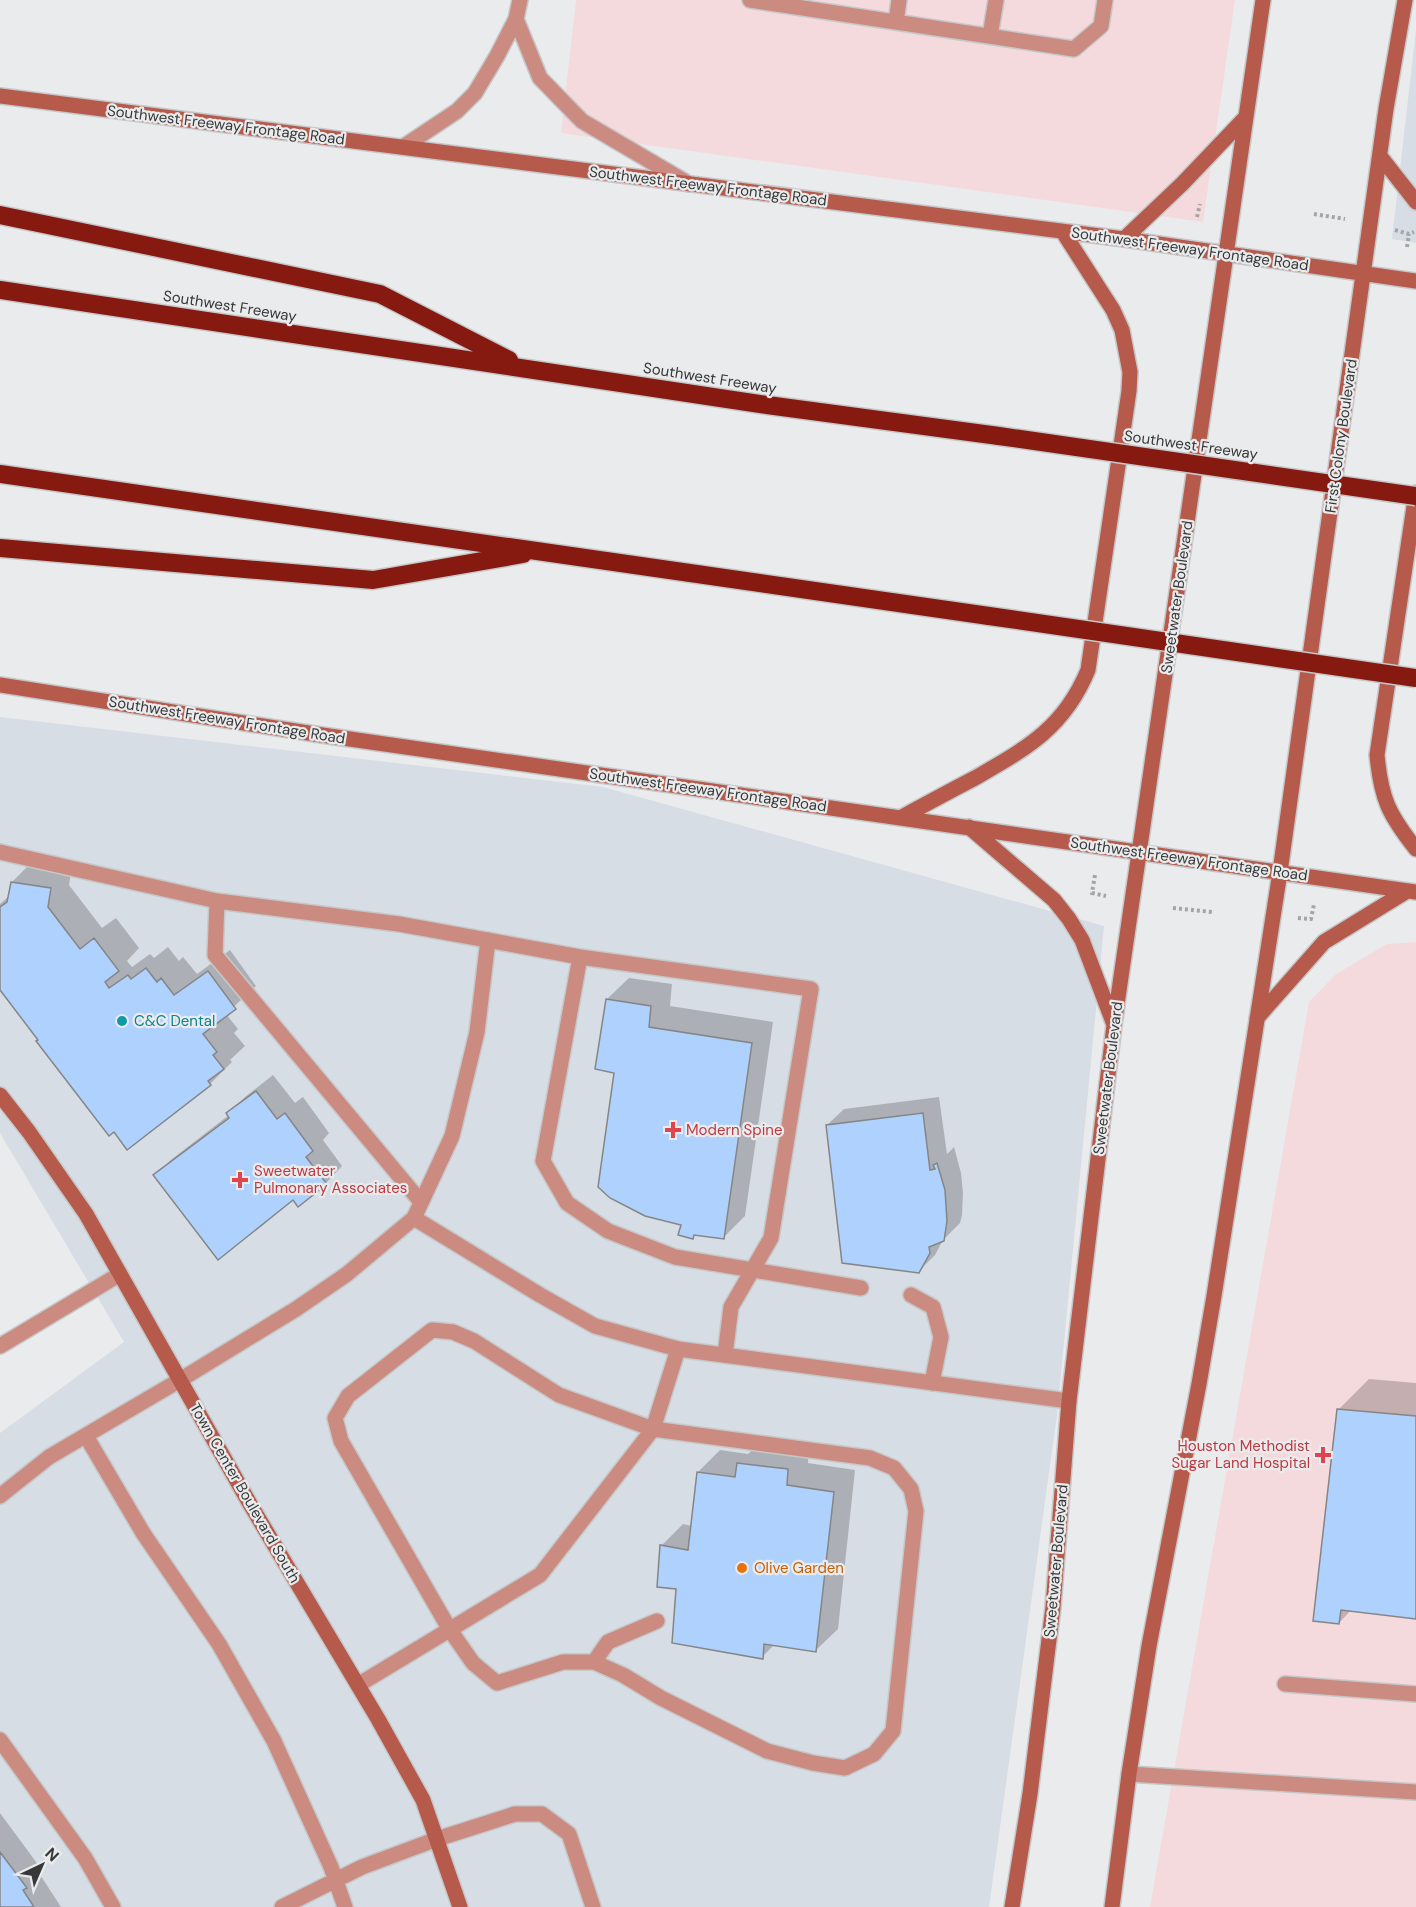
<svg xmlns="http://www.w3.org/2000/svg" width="1416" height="1907" font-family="'DM Sans',sans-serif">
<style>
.built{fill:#d7dde4}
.medical{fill:#f5dadd}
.shadow{fill:#0003}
.building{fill:#afd1fe;stroke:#858586;stroke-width:1.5}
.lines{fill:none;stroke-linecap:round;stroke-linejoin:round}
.lane-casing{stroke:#c6c7c9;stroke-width:18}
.street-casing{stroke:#c6c7c9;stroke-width:18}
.secondary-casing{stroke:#c6c7c9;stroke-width:18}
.highway-casing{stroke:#c6c7c9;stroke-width:21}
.path{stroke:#a4a5a6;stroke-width:4;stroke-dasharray:3 3;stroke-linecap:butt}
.lane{stroke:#cc8b81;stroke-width:15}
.street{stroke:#cc8b81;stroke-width:15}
.secondary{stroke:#b65a4c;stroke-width:15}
.highway{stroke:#861a10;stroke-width:18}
.highway-bridge-casing{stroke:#c6c7c9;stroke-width:21;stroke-linecap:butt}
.highway-bridge{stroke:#861a10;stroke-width:18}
.culture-dot{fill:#0f9aa8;stroke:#eaebed;stroke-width:2}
.health-dot{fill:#e0444e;stroke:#eaebed;stroke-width:2}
.food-dot{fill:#e8710a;stroke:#eaebed;stroke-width:2}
.labels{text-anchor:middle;stroke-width:4.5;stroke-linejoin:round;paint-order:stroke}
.street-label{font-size:15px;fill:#373838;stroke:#eaebed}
.culture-label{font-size:15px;fill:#0d838f;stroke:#eaebed;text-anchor:start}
.health-label{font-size:15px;fill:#be3a42;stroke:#eaebed;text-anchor:start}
.food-label{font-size:15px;fill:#c56008;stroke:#eaebed;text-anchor:start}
</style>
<rect width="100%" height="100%" fill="#eaebed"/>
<!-- built -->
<path class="built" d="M1416,30V243L1392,239Z
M0,717L603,787L1104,926L1057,1415L989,1907H0V1433L124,1342L0,1133Z"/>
<!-- medical -->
<path class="medical" d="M576,0H1235L1203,222L561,133Z
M1416,942V1907H1150L1309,1002L1336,974L1387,944Z"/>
<!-- shadow -->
<path class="shadow" d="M34,860L72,866L69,885L102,928L116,918L139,948L127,961L132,967L150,954L154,958L168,947L179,961L183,957L197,974L230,950L256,986L226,1014L238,1029L234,1033L245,1046L230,1060L232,1062L210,1084L127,1148L0,988V904L9,896L12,882Z
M629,978L672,984L670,1006L773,1022L745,1216L723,1238L696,1233L692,1237L682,1224L616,1072L607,999Z
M273,1075L295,1103L303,1097L329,1133L323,1140L342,1166L326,1183L293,1198L155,1175L172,1159L229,1115L228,1114L245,1097Z
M939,1097L947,1154L954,1147L961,1173L963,1193L962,1215L960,1223L943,1240L935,1255L918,1272L827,1125L844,1109Z
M1369,1379L1416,1383V1617L1352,1609L1339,1623V1409Z
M761,1442L809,1448L808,1463L855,1470L838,1629L816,1650L775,1644L762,1657L678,1588L661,1546L683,1524L692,1526L698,1472L720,1450L748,1454Z
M0,1813L42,1870L39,1873L61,1907H0Z"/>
<!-- building -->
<path class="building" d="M11,882L51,888L48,907L80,949L94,938L119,971L105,982L109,988L128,975L131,979L146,968L157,982L161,978L174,995L208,971L236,1009L203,1034L217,1052L213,1055L224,1069L208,1081L211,1085L127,1150L114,1132L109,1136L36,1041L38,1040L0,990V907L7,902Z
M606,999L651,1006L649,1027L752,1043L724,1239L694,1235L693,1239L678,1235L681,1225L645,1216L610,1198L598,1187L614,1073L595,1069Z
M256,1091L277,1119L285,1113L313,1151L306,1157L327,1184L298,1207L293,1200L218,1260L153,1175L229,1118L226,1113Z
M923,1113L930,1170L935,1169L933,1165L937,1163L945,1190L947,1221L944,1241L929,1247L930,1253L919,1273L842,1263L826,1125Z
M1337,1409L1416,1416V1619L1341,1610L1339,1624L1313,1621Z
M737,1463L788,1469L787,1485L834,1492L816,1652L764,1644L763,1659L672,1643L676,1589L657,1587L660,1545L688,1550L697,1472L735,1477Z
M0,1852L27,1888L23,1890L34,1907H0Z"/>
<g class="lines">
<defs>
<path id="lane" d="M750,0L1074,49L1101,26L1105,0
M896,22L899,0
M990,36L996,0
M0,852L217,901L399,924L580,957L811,989L771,1238L731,1307L725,1355
M217,901L215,955L421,1202
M580,957L543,1161L567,1203L608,1231L675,1257L861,1288
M911,1295L933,1307L941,1337L932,1383
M432,1330L453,1332L474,1341L559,1395L653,1429L870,1458L894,1468L911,1489L916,1511L893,1731L874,1754L845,1768L813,1763L767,1751L661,1698L623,1675L594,1662H563L497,1683L473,1663L450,1630L341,1441L335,1418L348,1396Z
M0,1346L120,1274
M86,1436L143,1533L219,1644L274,1741L331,1867L345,1907
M0,1496L49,1457L180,1380
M594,1662L608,1642L657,1621
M1285,1684L1416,1694
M358,1685L540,1575L653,1429L678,1349
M0,1740L85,1858L113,1907
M1129,1774L1416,1792
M282,1907L362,1867L437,1839L515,1814H542L569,1834L593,1907"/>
<path id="street" d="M516,19L540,78L582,121L689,184
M403,147L457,111L475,93L497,56L516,19L520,0
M414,1218L540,1295L595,1326L678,1349L1069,1401
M180,1380L296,1309L347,1274L414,1218L452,1136L477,1032L488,940"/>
<path id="secondary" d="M0,96L1124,239L1416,281
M1380,156L1416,202
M1124,239L1182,184L1246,117
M1416,493L1377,755C1381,799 1389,815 1416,849
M0,685L315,734L1416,892
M902,817C926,804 950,791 975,778C1027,748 1064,728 1088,670L1129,391L1130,372L1122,330L1113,310L1063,232
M969,827L1054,900L1069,919L1082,940L1113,1022
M1257,1018L1324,942L1407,891
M0,1095L29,1132L86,1214L250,1504L378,1719L423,1800L460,1907
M1012,1907L1030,1794L1053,1607L1069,1401L1114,1025L1263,0
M1112,1907L1129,1774L1149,1646L1199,1384L1214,1296L1280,872L1386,109L1405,0"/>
<path id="highway" d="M0,215L380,294L509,360
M0,290L767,405L999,436
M0,474L989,616
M0,548L373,580L523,554"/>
</defs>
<!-- lane casing -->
<use href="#lane" class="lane-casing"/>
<!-- street casing -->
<use href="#street" class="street-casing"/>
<!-- secondary casing -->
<use href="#secondary" class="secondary-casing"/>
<!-- highway casing -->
<use href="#highway" class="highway-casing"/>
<!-- path -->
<path class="path" d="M1314,214L1345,219
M1197,217L1200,204
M1395,230L1409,234L1414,232
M1407,247L1409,234
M1095,875L1092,893L1106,896
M1173,908L1212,912
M1298,918L1311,919L1314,904"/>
<!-- lane -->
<use href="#lane" class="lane"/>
<!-- street -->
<use href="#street" class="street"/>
<!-- secondary -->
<use href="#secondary" class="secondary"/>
<!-- highway -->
<use href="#highway" class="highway"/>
<defs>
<path id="highway-bridge" d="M999,436L1416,496
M989,616L1416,678"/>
</defs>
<!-- highway-bridge casing -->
<use href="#highway-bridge" class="highway-bridge-casing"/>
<!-- highway-bridge -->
<use href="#highway-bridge" class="highway-bridge"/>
</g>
<!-- markers -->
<circle class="culture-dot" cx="122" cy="1021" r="6"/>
<g class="health-dot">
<path d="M670 1121h6v6h6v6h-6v6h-6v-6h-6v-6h6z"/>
<path d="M237 1171h6v6h6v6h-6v6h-6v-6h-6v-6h6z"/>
<path d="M1320 1446h6v6h6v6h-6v6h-6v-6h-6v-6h6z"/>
</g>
<circle class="food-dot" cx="742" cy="1568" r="6"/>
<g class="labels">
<!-- street labels -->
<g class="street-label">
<text transform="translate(226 125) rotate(7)" y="5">Southwest Freeway Frontage Road</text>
<text transform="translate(708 186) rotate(7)" y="5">Southwest Freeway Frontage Road</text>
<text transform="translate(1190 249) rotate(8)" y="5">Southwest Freeway Frontage Road</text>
<text transform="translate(230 306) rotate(9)" y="5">Southwest Freeway</text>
<text transform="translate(710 378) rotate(9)" y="5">Southwest Freeway</text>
<text transform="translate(1341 436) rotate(-82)" y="5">First Colony Boulevard</text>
<text transform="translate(1191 445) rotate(8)" y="5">Southwest Freeway</text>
<text transform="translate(1177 597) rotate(-82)" y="5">Sweetwater Boulevard</text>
<text transform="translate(227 720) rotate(9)" y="5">Southwest Freeway Frontage Road</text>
<text transform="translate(708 790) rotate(8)" y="5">Southwest Freeway Frontage Road</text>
<text transform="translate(1189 859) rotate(8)" y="5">Southwest Freeway Frontage Road</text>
<text transform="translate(1108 1078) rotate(-83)" y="5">Sweetwater Boulevard</text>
<text transform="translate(245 1493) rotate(60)" y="5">Town Center Boulevard South</text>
<text transform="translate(1056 1561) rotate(-85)" y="5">Sweetwater Boulevard</text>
</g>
<!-- culture labels -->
<g class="culture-label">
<text x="134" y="1026">C&amp;C Dental</text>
</g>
<!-- health labels -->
<g class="health-label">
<text x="686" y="1135">Modern Spine</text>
<text x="254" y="1176">Sweetwater<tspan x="254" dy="17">Pulmonary Associates</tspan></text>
<text x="1310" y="1451" text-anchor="end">Houston Methodist<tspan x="1310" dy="17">Sugar Land Hospital</tspan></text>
</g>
<!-- food labels -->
<g class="food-label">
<text x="754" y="1573">Olive Garden</text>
</g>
</g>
<!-- north arrow -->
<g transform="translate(42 1865) rotate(44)" stroke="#eaebed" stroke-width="4.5" paint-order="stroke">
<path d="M0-4.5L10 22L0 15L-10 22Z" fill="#373838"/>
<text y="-9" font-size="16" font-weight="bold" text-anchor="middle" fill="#373838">N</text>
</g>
</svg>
